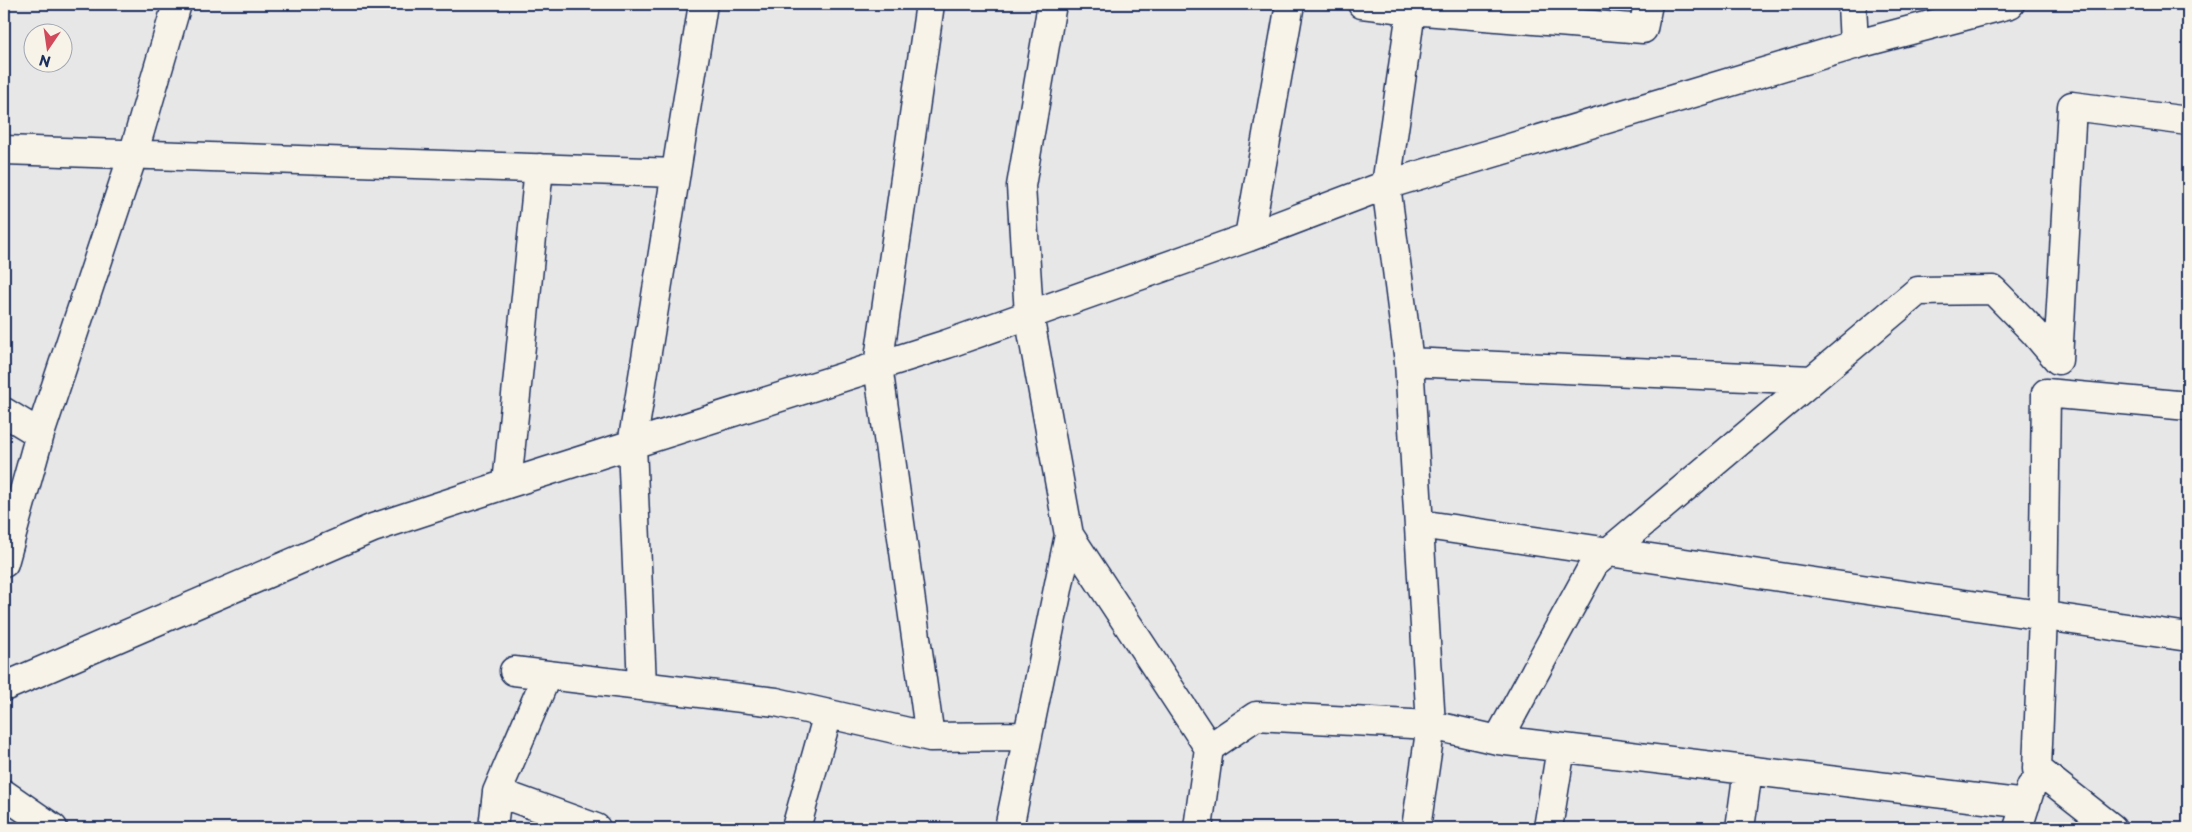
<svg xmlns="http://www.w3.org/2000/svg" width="2192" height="832" font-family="'Playpen Sans',sans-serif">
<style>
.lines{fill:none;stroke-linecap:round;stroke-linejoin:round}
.minor-casing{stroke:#1b2f5e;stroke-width:31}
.minor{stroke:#f7f3e8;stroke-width:28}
</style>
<rect width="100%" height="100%" fill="#e8e7e8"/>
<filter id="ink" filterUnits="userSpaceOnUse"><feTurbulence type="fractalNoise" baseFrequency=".02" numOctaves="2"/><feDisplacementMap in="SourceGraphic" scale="10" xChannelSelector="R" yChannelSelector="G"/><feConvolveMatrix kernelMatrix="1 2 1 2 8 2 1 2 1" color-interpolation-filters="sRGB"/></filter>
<g filter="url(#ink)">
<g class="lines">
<defs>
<path id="minor" d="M1362,4L1412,10L1643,29L1648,4
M1412,4L1386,185L1409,362L1431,725L1498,740L1594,564L1918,291L1993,290L2034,332L2058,360L2072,106L2188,121
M1852,4L1854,45
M4,150L676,173
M1249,237L1290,4
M1409,362L1812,380
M4,412L40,434
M507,484L539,168
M1419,524L2188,637
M1069,535L1209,748L1198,828
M4,563L40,434L133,155L177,4
M514,671L776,702L930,737L878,366L930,4
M642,686L632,445L703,4
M4,687L373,528L507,484L947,344L1249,237L1386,185L1854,45L2010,4
M930,737L1028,736
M1498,740L2026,804
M1209,748L1256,716L1431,725L1416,828
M497,792L596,828
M4,794L53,828
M493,828L497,792L547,675
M796,828L828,714
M1009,828L1069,535L1029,315L1021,186L1052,4
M1548,828L1561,748
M1740,828L1748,770
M2018,828L2031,787
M2112,828L2037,769L2043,615L2046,393L2188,406"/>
</defs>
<!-- minor casing -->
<use href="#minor" class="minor-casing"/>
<!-- minor -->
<use href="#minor" class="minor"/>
</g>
</g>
<!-- margin -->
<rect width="2192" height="832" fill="none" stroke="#f7f3e8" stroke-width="20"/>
<rect x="10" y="10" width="2172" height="812" fill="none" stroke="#1b2f5e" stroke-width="2" filter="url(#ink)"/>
<!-- north arrow -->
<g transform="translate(48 48) rotate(193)"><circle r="24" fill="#f7f3e8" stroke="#9fa5b1"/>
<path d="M0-4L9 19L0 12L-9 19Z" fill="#d1495b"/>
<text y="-8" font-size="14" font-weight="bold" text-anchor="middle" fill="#1b2f5e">N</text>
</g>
</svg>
